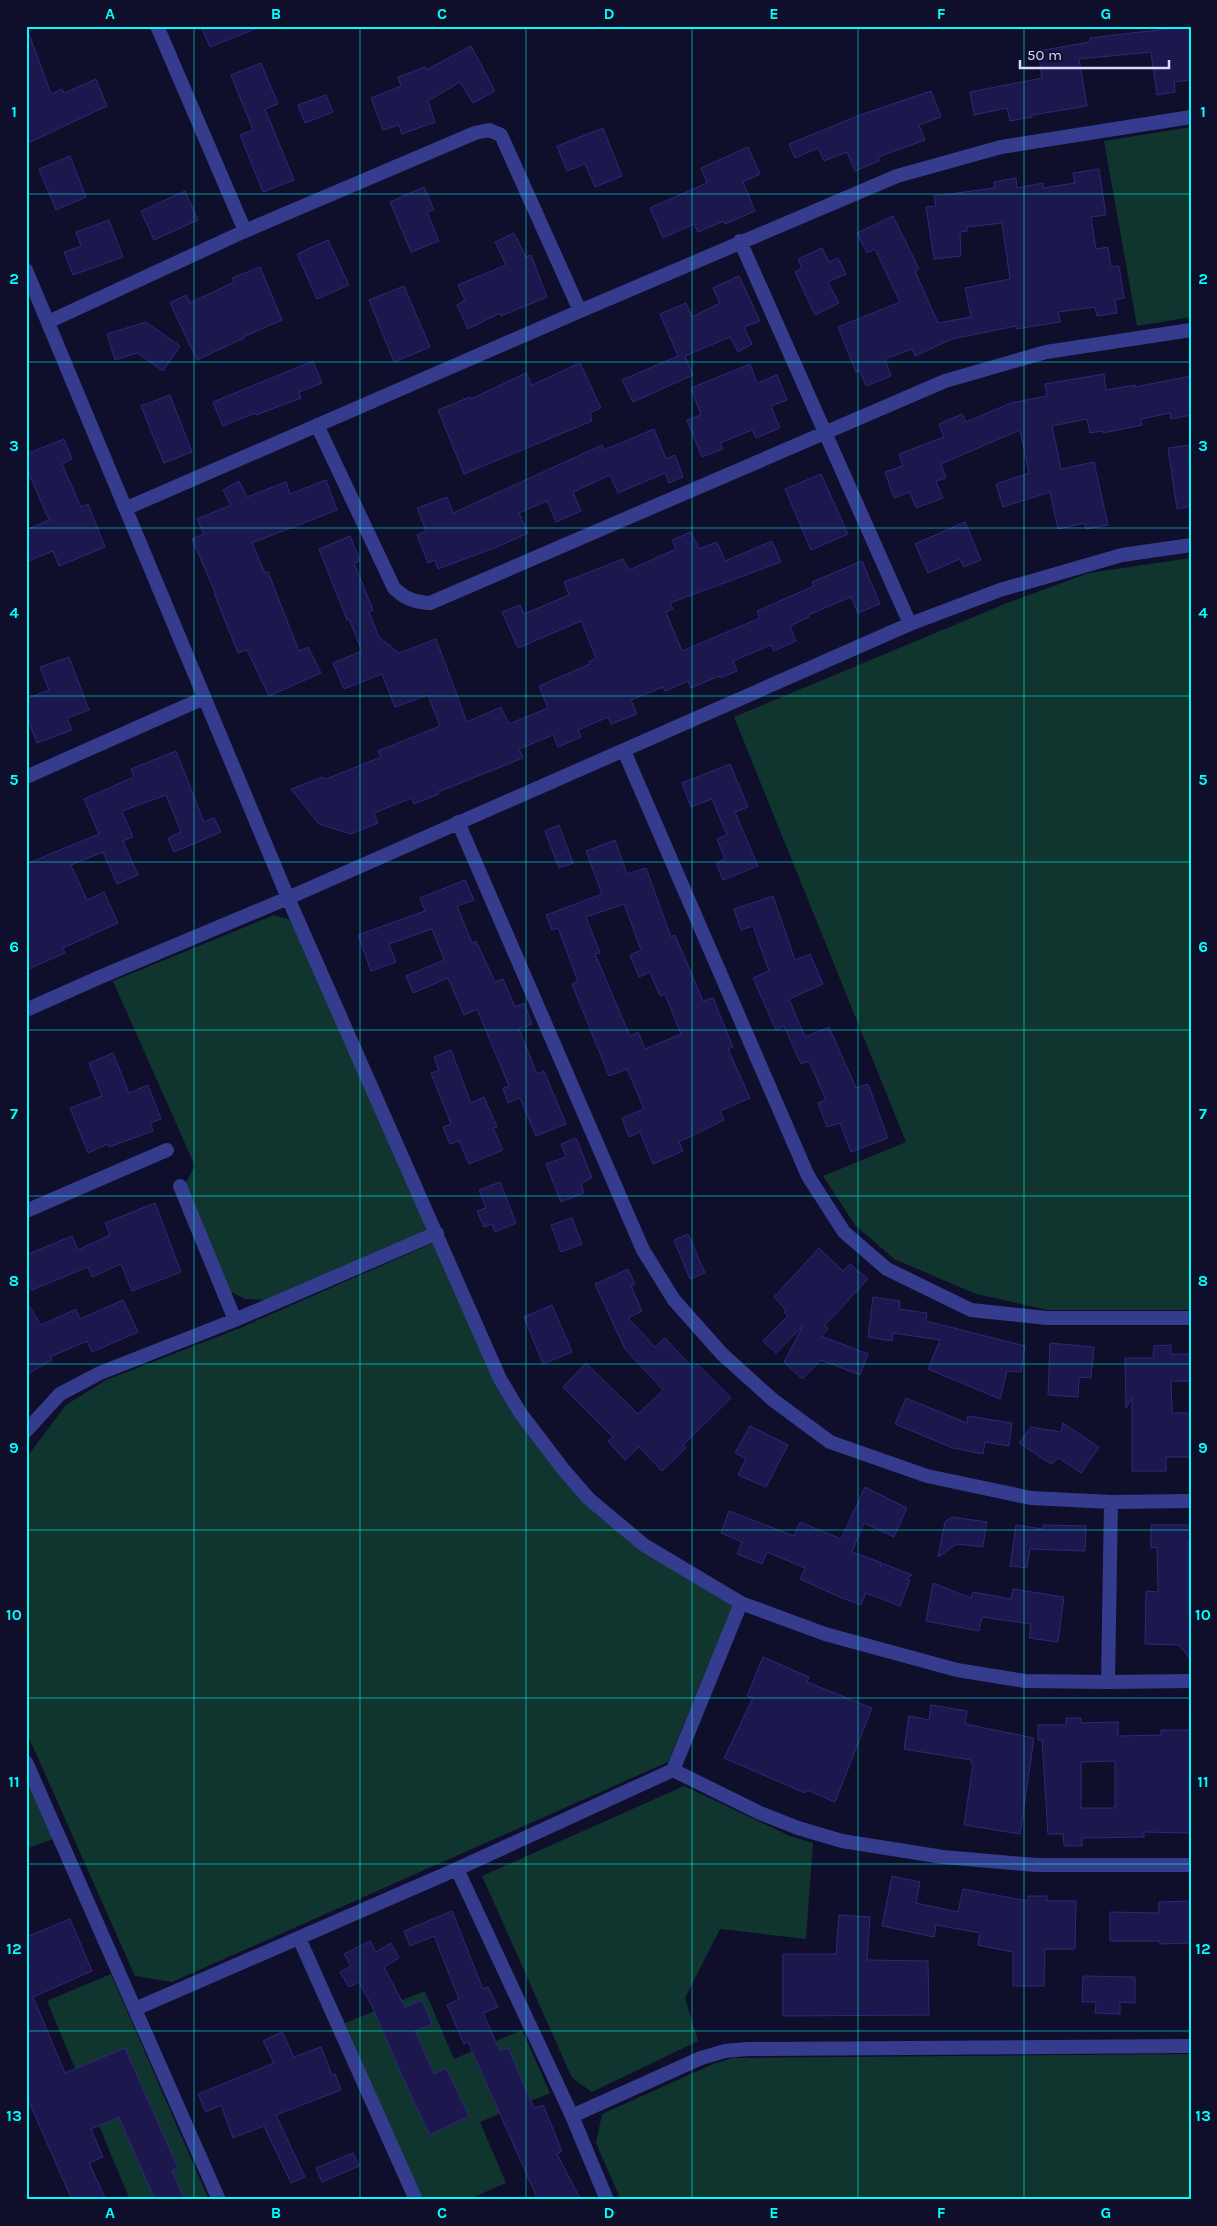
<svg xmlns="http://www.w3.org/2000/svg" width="1217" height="2226" font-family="Karla,sans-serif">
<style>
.green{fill:#10352f}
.building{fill:#1c184d;stroke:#2e287b;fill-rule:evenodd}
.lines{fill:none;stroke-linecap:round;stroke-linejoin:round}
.minor{stroke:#353c8e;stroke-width:14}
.grid{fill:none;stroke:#03fffa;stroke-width:1;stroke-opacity:0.55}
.neatline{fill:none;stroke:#03fffa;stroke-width:2}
.grid-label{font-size:16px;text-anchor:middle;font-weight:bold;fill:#03fffa}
</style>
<rect width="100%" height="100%" fill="#0f0e2b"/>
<!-- green -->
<path class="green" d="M1191,127V317L1137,326L1104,141Z
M1191,558V1310H1048L976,1294L894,1259L855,1225L823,1176L906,1142L734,717L1007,603L1089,573Z
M274,915L291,920L430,1229L265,1300L245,1299L227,1290L184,1186L195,1166L113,981Z
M433,1243L495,1381L585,1502L733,1605L668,1762L172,1982L135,1976L26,1731V1458L66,1405L106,1380L240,1328Z
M26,1777L53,1839L26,1849Z
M684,1786L790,1836L813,1843L806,1939L720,1929L685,1998L698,2041L592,2092L572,2078L482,1876Z
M111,1974L209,2200H130L47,2001Z
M425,1991L454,2059L522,2030L550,2093L480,2122L506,2183L467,2200H422L345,2023Z
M1191,2054V2200H621L596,2143L602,2114L713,2064L732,2058Z"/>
<!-- building -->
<path class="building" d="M201,26H260V27L210,47Z
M1191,26V80L1174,82L1175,92L1157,95L1151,52L1079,59L1087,106L1032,115V117L1010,121L1007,108L974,115L970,92L1042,78L1038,51L1090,42V38Z
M28,31L51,94L62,89L64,93L96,79L107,106L26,144Z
M471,46L495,91L473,103L460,82L428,101L435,122L402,134L399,125L383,130L371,98L401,86L398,77L425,67L426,70Z
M261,63L278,104L265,109L294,180L263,192L240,135L253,130L231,75Z
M931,91L941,117L919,125L925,140L878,157L879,161L855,171L847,152L824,161L818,148L795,158L789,144L860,115Z
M326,95L333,112L305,123L298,105Z
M603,128L622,176L595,187L585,164L567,171L557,146Z
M748,147L760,174L743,182L755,211L725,224L724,221L698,232L694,224L663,238L650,208L707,183L701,168Z
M70,156L86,197L56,210L39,169Z
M1099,169L1106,215L1091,217L1096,249L1108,247L1111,267L1119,266L1124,298L1115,300L1117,313L1097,316L1095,307L1058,312L1060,322L1016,329V326L952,339L915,356L912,349L885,359L891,376L866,386L860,371L856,372L838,327L900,302L875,249L867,253L857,233L893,216L919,269L915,271L938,323L971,317L965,288L1010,279L1002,223L967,227V231L960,232L961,256L934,259L926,207L936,206L934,196L995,188L994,182L1016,178L1017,188L1043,183V188L1075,183L1073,173Z
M424,187L434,210L427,212L439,241L411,252L390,202Z
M185,191L198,220L154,240L141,211Z
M109,220L123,257L73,275L64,252L81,246L76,232Z
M514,233L526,257L531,255L547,297L501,316L500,313L468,329L457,305L465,300L458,285L506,265L495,242Z
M328,240L349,285L317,299L297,254Z
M822,248L829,262L838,258L846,274L828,282L839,303L815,315L795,272L802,268L798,259Z
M260,267L282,320L243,337L244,338L197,360L170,303L186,295L190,303L234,282L232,278Z
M739,276L760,321L744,327L752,344L738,352L730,337L685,356L693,375L633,402L622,380L678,356L660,314L686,303L692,317L720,303L713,288Z
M404,286L430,347L394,362L369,300Z
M146,322L180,346L163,371L137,353L115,360L107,334Z
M313,361L322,383L299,392L301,398L256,415L255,413L223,426L213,402Z
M580,363L601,408L590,413L592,421L464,474L438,410L470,397L471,399L526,373L532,385Z
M750,364L757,383L777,375L787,400L771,406L780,428L756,438L752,430L720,443L723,449L702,457L687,420L701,415L691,388Z
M1104,374L1106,390L1135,385V387L1191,376V415L1171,419L1170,413L1141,419L1142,425L1103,433V431L1090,433L1087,419L1052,426L1061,469L1094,462L1108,525L1086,529L1085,523L1058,529L1050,492L1003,507L996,484L1029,473L1020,430L941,464L946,478L936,481L943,498L916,508L910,492L894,498L885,472L903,466L899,454L944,437L939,424L962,414L966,422L1011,403L1047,396L1045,384Z
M170,395L192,452L164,463L141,406Z
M654,429L666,459L675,455L683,477L669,483L665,473L618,493L610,475L573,492L581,511L556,522L547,501L519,513L528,533L497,547L438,569L435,560L428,563L417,535L426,531L417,508L447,497L453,513L602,445L604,450Z
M64,439L72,459L62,464L81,507L88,504L105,547L59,566L53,551L26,562V530L49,520L26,467V454Z
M1191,445V506L1177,509L1168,448Z
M821,474L848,534L811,550L785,489Z
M326,480L337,510L252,543L265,573L268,572L299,651L308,647L321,673L269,696L247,650L238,653L214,593L215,592L192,539L204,534L197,519L231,505L223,490L239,481L247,497L286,482L290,494Z
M965,522L981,560L964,567L960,559L928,573L915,544Z
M691,532L699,549L717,542L725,561L772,541L781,562L670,603L673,609L666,612L682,651L760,618L757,611L814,586L812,582L862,561L880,604L858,613L851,597L808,615L809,617L790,626L796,641L774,651L771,645L733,661L737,671L720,678L719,676L691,688L688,681L665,691L663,687L631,700L637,714L611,724L608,717L578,730L581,737L558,747L553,735L519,749L523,758L438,792L439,794L414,804L412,798L374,813L378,823L351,834L319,824L291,789L323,777L326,779L381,757L378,751L440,726L428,695L395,707L382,674L344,689L333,663L362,651L349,619L347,620L319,549L350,536L360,561L354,563L373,610L369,612L379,637L399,653L436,639L467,722L501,707L509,724L548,708L539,686L590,664L589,662L596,658L581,621L518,648L502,612L520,605L524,614L569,595L564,582L623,559L629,570L676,549L672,540Z
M69,657L89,710L67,718L72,730L37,743L26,714V699L49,690L40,667Z
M176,751L204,822L214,818L221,832L174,852L168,838L181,832L166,795L122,811L133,837L123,841L138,875L117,884L103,852L71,865L87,900L104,892L118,923L63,948L65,953L26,970V864L99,834L84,799L134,777L131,769Z
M730,764L748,807L735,812L758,866L723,880L716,863L725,859L717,839L727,835L712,799L691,807L682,783Z
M559,825L573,863L559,868L545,831Z
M615,840L627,874L646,868L671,937L675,935L703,1001L713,998L733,1047L728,1049L750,1098L720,1111L724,1120L679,1142L683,1151L653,1164L640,1132L629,1137L622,1118L644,1109L627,1069L609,1076L572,984L578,981L558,928L552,930L546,915L602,894L586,851ZM624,904L641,950L630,955L639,977L650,972L660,996L665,994L681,1034L645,1049L638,1032L630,1036L595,954L600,953L586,917Z
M465,880L474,900L457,906L472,943L476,941L495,982L503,979L515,1007L524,1003L532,1024L519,1029L537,1074L544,1071L566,1124L536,1136L520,1098L508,1103L503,1088L509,1086L477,1009L464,1015L448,978L413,993L406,976L444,960L432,929L389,944L396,962L371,971L358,935L425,911L420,898Z
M773,896L795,960L810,954L823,984L789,999L805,1037L829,1027L856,1088L868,1084L888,1138L851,1152L840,1123L827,1127L818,1103L826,1100L809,1061L801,1064L784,1026L776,1030L753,978L769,971L753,926L741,930L734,909Z
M451,1050L471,1103L484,1097L497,1127L493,1128L503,1150L469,1164L459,1141L450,1144L443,1127L451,1124L431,1073L439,1070L434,1057Z
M113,1053L129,1093L148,1085L161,1119L150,1123L153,1131L109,1147L108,1144L88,1153L70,1108L102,1096L89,1063Z
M576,1138L592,1178L581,1183L584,1193L561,1202L546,1164L566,1157L561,1144Z
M500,1182L516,1223L495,1232L492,1224L484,1227L477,1211L486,1208L479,1190Z
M155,1203L181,1272L132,1291L121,1264L92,1277L88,1267L32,1290L26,1277V1255L72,1236L78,1250L110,1235L105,1223Z
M572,1218L582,1244L561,1252L551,1225Z
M688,1234L705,1273L690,1279L674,1240Z
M819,1248L843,1271L850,1264L868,1279L825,1325L828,1329L821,1336L868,1354L860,1375L821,1360L802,1379L784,1362L803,1326L776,1353L763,1341L788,1316L784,1312L786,1310L774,1297Z
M628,1269L635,1284L631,1286L642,1311L628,1318L655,1347L665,1338L693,1368L697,1364L731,1398L683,1445L686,1448L662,1471L639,1447L625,1460L608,1441L613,1437L563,1387L586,1363L638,1414L663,1390L625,1349L595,1284Z
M873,1297L900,1301L899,1309L927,1313L926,1321L1025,1346L1021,1372L1007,1371L1000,1399L928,1369L940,1340L893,1333L892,1341L868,1337Z
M123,1300L138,1332L92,1352L87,1341L50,1357L52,1360L26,1375V1301L41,1325L76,1309L80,1319Z
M552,1305L572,1352L543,1364L524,1317Z
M1050,1343L1094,1347L1091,1378L1079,1377L1078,1397L1048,1395Z
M1171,1345V1354H1191V1381H1171L1172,1413H1191V1457H1166V1471H1132V1398L1126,1408L1125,1358H1153L1154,1346Z
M906,1398L967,1423L968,1416L1012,1423L1009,1446L985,1442L983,1454L953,1448L895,1424Z
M1063,1423L1099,1447L1081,1473L1059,1458L1051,1464L1019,1443L1031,1427L1061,1432Z
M750,1426L788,1445L766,1487L738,1475L746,1459L735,1453Z
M865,1487L907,1508L894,1537L864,1523L852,1552L882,1563L880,1567L884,1564L912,1575L905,1579L910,1580L900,1606L866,1593L861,1605L842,1598L800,1579L805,1568L767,1552L762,1564L737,1554L742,1542L721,1533L729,1511L794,1536L800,1522L841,1539Z
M952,1517L987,1522L983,1547L957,1544L938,1557L945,1522Z
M1016,1525L1043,1529V1525L1086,1526L1085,1551L1030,1549L1027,1568L1010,1566Z
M1151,1525H1191V1542H1188V1613L1191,1616V1660L1179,1645L1145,1644L1146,1591L1158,1592L1157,1547L1151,1548Z
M933,1583L971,1598L973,1592L1011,1599L1013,1589L1064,1597L1058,1642L1029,1638L1031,1624L982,1617L979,1631L926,1621Z
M763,1657L809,1677L807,1682L872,1708L835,1802L807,1790L805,1793L724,1758L753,1698L747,1696Z
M931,1705L967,1711L965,1724L1034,1738L1020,1834L964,1825L973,1764L971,1763V1760L904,1749L909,1716L929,1720Z
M1066,1718H1081V1723L1118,1722V1736L1161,1735V1730H1191V1833L1144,1832V1837L1082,1838V1846H1064L1063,1834H1048L1042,1740H1038V1725H1066ZM1115,1761V1808H1081V1762Z
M892,1876L920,1882L916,1903L958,1912L963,1889L1028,1901V1896H1047V1901H1076L1075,1949H1045L1044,1986H1013V1952L978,1945L980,1933L936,1925L934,1937L882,1926Z
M1191,1901V1943L1160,1944V1941H1110V1912L1159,1913V1902Z
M452,1911L483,1989L488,1987L498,2007L483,2013L500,2051L508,2048L534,2108L543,2105L562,2151L557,2154L581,2200H538L468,2042L464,2044L447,2005L459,1999L434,1936L410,1946L404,1931Z
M839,1915L870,1917L867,1960L928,1961L929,2015L783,2016V1954H836Z
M70,1919L92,1971L33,1997L65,2073L125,2048L178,2168L172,2171L185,2200H155L119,2117L91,2129L103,2157L89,2163L106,2200H72L26,2095V1937Z
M370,1941L376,1952L391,1943L399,1958L384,1967L405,2007L422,2000L432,2024L415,2031L434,2074L446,2068L469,2116L430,2135L407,2087L371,2004L359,1982L349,1987L340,1972L351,1966L344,1954Z
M1083,1976L1135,1977V2003L1120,2002V2014L1095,2013L1096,2002H1082Z
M282,2032L294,2057L321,2047L332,2075L335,2074L341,2090L276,2115L305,2177L291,2183L264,2126L233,2138L221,2105L206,2112L198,2094L274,2063L263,2041Z
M353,2153L359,2166L322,2182L316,2168Z"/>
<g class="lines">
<!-- minor -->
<path class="minor" d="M245,231L475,133L489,130L501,135L580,311
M740,241L910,624
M26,270L288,898L500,1379L521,1414L563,1469L589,1499L644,1545L741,1603L825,1634L957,1670L1025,1681L1108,1682
M48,322L245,231L157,26
M317,425L394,588C405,599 415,602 430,603L945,381L1046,352L1191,330
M127,508L580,311L897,176L1001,147L1191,117
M624,751L808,1176L844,1232L887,1269L971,1310L1047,1318H1191
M26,777L204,698
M458,822L643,1250L674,1300L722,1354L773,1400L830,1442L927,1476L1031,1498L1111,1502L1191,1501
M26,1010L100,977L288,898L910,624L1000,590L1122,555L1191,545
M180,1186L235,1320
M26,1211L167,1150
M26,1431L60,1394L100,1373L235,1320L437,1233
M1111,1502L1108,1682L1191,1681
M26,1762L219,2200
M673,1770L760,1813L798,1828L842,1841L943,1857L1036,1865H1191
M457,1869L572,2116L607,2200
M299,1938L416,2200
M135,2009L457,1869L673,1770L741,1603
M572,2116L701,2058L725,2051L748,2049L1191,2046"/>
</g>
<!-- grid -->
<path class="grid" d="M194,26V2200M360,26V2200M526,26V2200M692,26V2200M858,26V2200M1024,26V2200M26,194H1191M26,362H1191M26,528H1191M26,696H1191M26,862H1191M26,1030H1191M26,1196H1191M26,1364H1191M26,1530H1191M26,1698H1191M26,1864H1191M26,2031H1191"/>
<!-- border -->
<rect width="1217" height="2226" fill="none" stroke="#0f0e2b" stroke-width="55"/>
<!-- scale -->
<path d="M1020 60v8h149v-8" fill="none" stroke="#d7d8ff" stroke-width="2.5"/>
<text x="1027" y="60" font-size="15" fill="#d7d8ff" stroke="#0f0e2b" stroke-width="4" paint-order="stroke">50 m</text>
<rect x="28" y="28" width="1162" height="2170" class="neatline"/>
<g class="grid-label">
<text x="110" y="19">A</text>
<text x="276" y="19">B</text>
<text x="442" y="19">C</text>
<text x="609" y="19">D</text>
<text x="774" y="19">E</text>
<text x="941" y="19">F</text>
<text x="1106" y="19">G</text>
<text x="14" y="117">1</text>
<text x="1203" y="117">1</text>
<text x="14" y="284">2</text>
<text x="1203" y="284">2</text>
<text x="14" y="451">3</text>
<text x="1203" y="451">3</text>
<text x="14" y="618">4</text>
<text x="1203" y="618">4</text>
<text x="14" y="785">5</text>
<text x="1203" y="785">5</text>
<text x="14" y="952">6</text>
<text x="1203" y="952">6</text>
<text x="14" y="1119">7</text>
<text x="1203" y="1119">7</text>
<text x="14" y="1286">8</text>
<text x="1203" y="1286">8</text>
<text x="14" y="1453">9</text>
<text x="1203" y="1453">9</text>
<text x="14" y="1620">10</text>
<text x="1203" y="1620">10</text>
<text x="14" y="1787">11</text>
<text x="1203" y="1787">11</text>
<text x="14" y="1954">12</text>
<text x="1203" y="1954">12</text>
<text x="14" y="2121">13</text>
<text x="1203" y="2121">13</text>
<text x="110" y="2218">A</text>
<text x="276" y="2218">B</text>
<text x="442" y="2218">C</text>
<text x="609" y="2218">D</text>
<text x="774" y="2218">E</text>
<text x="941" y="2218">F</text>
<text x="1106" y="2218">G</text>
</g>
</svg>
